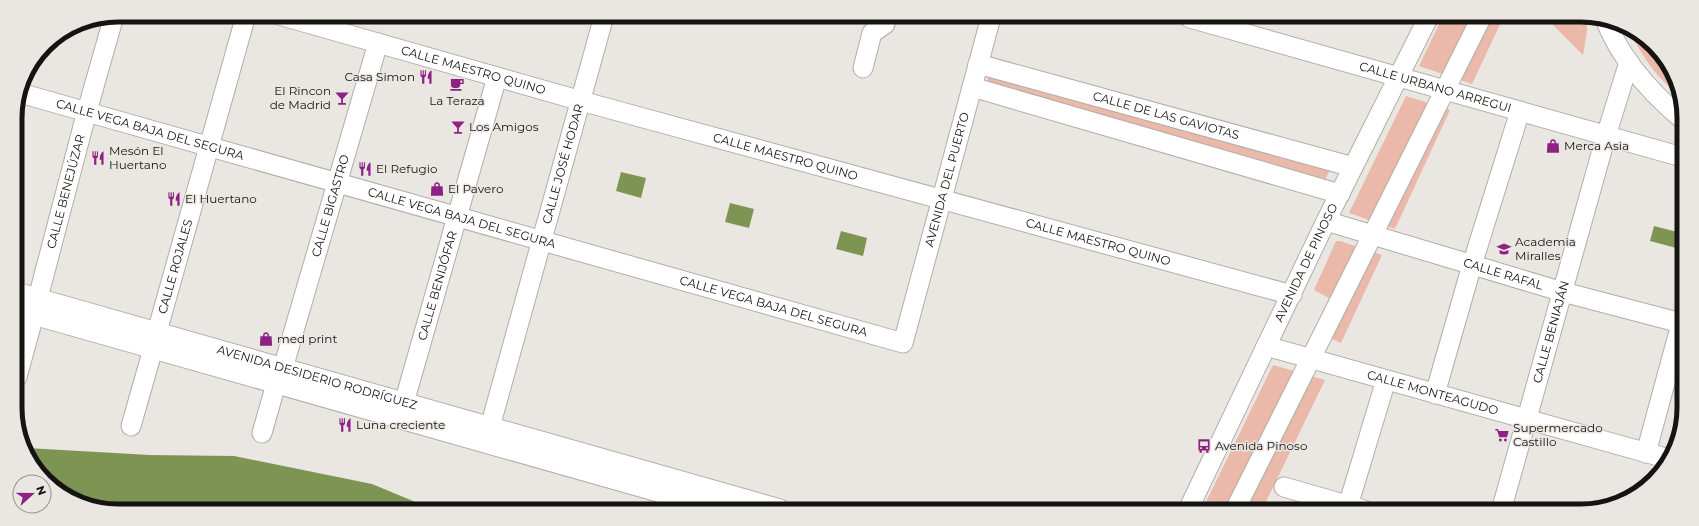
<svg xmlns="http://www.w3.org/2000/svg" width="1699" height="526" font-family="Montserrat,sans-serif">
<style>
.green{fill:#eab9aa}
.water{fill:#7e9453}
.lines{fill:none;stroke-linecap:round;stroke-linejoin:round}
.minor-casing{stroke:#b1aea9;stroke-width:21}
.minor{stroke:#fff;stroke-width:19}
.labels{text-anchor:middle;stroke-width:3;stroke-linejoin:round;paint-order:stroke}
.street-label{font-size:12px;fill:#151412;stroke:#eae7e2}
.poi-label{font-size:12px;fill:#151412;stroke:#eae7e2;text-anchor:start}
.rim{fill:none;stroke:#151412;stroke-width:5}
</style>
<rect width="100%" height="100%" fill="#eae7e2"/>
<!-- green -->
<path class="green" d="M1442,18H1503L1472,84L1419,66Z
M1546,18L1587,19V32L1583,55Z
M1631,33L1658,50L1681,97C1660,81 1642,58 1631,33Z
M990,72L1332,166L1324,182L985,88Z
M1406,96L1450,110L1395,229L1349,213Z
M1336,241H1340L1382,255L1341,343L1314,331L1329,298L1314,290Z
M1273,365L1325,380L1262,510H1202Z"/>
<!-- water -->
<path class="water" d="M621,172L646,178L641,198L616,191Z
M730,203L754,209L749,228L725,222Z
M1654,226L1681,233L1680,249L1650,241Z
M841,231L867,238L863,256L836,249Z
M27,448L150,455L234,456L372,484L430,508L91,507L41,476Z"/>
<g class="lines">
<defs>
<g id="minor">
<path id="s1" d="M279,15L592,104L1292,295"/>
<path id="s2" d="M1190,18L1682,157"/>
<path d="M1605,19C1620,58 1650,92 1682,119"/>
<path id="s3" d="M978,64L1353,167"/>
<path d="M863,68L872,33L885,24L886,17"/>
<path d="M972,87L1340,194"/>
<path id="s4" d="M20,93L903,343L991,17"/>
<path id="s5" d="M1326,221L1563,292L1681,323"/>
<path id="s6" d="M16,292L780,509"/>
<path id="s7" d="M38,298L87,111L114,16"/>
<path d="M16,310L718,509"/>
<path id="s8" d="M157,332L246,15"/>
<path id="s9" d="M1266,346L1669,459"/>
<path id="s10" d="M283,368L378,43"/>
<path d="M17,377L34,315"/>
<path d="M1435,394L1472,265L1520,111"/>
<path id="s11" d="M404,403L497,77"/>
<path d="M131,426L153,349"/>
<path id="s12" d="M490,427L604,16"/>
<path d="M262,433L276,384"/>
<path d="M1646,453L1681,324"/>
<path d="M1284,487L1364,510"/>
<path d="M1348,506L1386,380"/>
<path id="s13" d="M1188,510L1326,221L1428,18"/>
<path d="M1235,510L1481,18"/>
<path id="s14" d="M1501,511L1606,136L1629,62"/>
</g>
</defs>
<!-- minor casing -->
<use href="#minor" class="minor-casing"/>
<!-- minor -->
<use href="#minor" class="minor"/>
</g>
<!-- icons -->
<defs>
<symbol id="restaurant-bare" viewBox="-9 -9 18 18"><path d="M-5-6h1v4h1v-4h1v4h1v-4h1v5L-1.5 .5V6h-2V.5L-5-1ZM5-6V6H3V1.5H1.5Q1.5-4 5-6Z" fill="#8e2184" stroke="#eae7e2" stroke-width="2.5" paint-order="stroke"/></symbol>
<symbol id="cafe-bare" viewBox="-9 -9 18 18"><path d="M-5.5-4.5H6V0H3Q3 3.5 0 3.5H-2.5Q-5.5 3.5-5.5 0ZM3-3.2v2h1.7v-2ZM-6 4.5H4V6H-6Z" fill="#8e2184" stroke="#eae7e2" stroke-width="2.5" paint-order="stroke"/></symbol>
<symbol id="bar-bare" viewBox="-9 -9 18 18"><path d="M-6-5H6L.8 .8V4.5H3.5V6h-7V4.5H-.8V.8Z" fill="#8e2184" stroke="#eae7e2" stroke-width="2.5" paint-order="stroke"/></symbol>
<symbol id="shop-bare" viewBox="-9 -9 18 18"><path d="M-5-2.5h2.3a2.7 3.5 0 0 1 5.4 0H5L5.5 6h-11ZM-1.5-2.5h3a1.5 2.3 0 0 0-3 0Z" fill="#8e2184" stroke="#eae7e2" stroke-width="2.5" paint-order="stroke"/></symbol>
<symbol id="school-bare" viewBox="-9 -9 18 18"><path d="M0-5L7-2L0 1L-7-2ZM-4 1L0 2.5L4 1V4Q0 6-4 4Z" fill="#8e2184" stroke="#eae7e2" stroke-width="2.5" paint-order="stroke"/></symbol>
<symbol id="supermarket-bare" viewBox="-9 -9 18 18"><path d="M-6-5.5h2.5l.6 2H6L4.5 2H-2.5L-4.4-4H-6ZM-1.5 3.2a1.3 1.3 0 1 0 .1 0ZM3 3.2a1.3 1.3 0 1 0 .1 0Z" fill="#8e2184" stroke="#eae7e2" stroke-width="2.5" paint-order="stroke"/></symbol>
<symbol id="bus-bare" viewBox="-9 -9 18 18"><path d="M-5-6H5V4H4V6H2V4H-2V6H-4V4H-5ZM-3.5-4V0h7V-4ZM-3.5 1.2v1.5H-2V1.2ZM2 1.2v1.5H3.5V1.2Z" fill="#8e2184" stroke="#eae7e2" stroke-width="2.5" paint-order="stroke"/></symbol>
</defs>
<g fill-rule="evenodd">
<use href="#restaurant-bare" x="416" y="67" width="20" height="20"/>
<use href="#cafe-bare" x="447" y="74" width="20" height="20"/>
<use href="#bar-bare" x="332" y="88" width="20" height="20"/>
<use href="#bar-bare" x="448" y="117" width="20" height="20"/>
<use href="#shop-bare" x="1543" y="136" width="20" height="20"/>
<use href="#restaurant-bare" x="88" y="148" width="20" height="20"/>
<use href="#restaurant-bare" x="355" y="159" width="20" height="20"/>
<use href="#shop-bare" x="427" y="179" width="20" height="20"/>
<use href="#restaurant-bare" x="164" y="189" width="20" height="20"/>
<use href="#school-bare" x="1494" y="239" width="20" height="20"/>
<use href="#shop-bare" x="256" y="329" width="20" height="20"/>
<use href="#restaurant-bare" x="335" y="415" width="20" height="20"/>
<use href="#supermarket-bare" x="1492" y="425" width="20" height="20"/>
<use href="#bus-bare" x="1194" y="436" width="20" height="20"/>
</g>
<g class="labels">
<!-- street labels -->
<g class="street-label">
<text dy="4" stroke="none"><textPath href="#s1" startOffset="202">CALLE MAESTRO QUINO</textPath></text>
<text dy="4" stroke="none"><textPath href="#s2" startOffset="255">CALLE URBANO ARREGUI</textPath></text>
<text dy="4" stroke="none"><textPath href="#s3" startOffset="195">CALLE DE LAS GAVIOTAS</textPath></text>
<text dy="4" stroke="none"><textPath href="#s4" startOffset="135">CALLE VEGA BAJA DEL SEGURA</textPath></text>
<text dy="4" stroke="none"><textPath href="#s1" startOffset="526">CALLE MAESTRO QUINO</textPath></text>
<text dy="4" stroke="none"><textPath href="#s12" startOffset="273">CALLE JOSÉ HODAR</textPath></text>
<text dy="4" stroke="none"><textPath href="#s4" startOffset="1087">AVENIDA DEL PUERTO</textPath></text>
<text dy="4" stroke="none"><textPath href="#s7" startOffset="110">CALLE BENEJÚZAR</textPath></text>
<text dy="4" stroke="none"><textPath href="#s10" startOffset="169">CALLE BIGASTRO</textPath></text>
<text dy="4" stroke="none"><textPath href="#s4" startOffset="459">CALLE VEGA BAJA DEL SEGURA</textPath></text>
<text dy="4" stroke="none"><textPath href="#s1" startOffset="850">CALLE MAESTRO QUINO</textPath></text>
<text dy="4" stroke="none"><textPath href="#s13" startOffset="274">AVENIDA DE PINOSO</textPath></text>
<text dy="4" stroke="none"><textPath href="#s8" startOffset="68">CALLE ROJALES</textPath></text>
<text dy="4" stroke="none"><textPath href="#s5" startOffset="185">CALLE RAFAL</textPath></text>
<text dy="4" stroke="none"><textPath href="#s11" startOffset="122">CALLE BENIJÓFAR</textPath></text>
<text dy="4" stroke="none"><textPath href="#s4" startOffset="783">CALLE VEGA BAJA DEL SEGURA</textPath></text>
<text dy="4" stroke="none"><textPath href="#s14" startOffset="186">CALLE BENIAJÁN</textPath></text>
<text dy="4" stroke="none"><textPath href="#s6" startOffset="313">AVENIDA DESIDERIO RODRÍGUEZ</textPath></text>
<text dy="4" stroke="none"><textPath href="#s9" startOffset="173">CALLE MONTEAGUDO</textPath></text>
</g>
<!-- poi labels -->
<g class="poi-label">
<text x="415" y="81" text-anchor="end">Casa Simon</text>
<text x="331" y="95" text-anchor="end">El Rincon<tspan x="331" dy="14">de Madrid</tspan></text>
<text x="457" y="105" text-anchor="middle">La Teraza</text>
<text x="469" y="131">Los Amigos</text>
<text x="1564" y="150">Merca Asia</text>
<text x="109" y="155">Mesón El<tspan x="109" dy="14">Huertano</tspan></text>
<text x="376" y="173">El Refugio</text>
<text x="448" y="193">El Pavero</text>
<text x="185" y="203">El Huertano</text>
<text x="1515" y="246">Academia<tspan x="1515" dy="14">Miralles</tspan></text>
<text x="277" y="343">med print</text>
<text x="356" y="429">Luna creciente</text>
<text x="1513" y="432">Supermercado<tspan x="1513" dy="14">Castillo</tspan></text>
<text x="1215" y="450">Avenida Pinoso</text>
</g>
</g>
<!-- crop -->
<path d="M0 0H1699V526H0ZM118 22H1581A96 96 0 0 1 1677 118V408A96 96 0 0 1 1581 504H118A96 96 0 0 1 22 408V118A96 96 0 0 1 118 22Z" fill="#eae7e2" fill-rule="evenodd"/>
<path class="rim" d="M118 22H1581A96 96 0 0 1 1677 118V408A96 96 0 0 1 1581 504H118A96 96 0 0 1 22 408V118A96 96 0 0 1 118 22Z"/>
<!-- north arrow -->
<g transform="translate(32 494) rotate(69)"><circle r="19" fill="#eae7e2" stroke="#95938f"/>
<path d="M0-3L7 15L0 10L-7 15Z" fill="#8e2184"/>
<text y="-6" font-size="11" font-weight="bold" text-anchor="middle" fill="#151412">N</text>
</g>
</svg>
